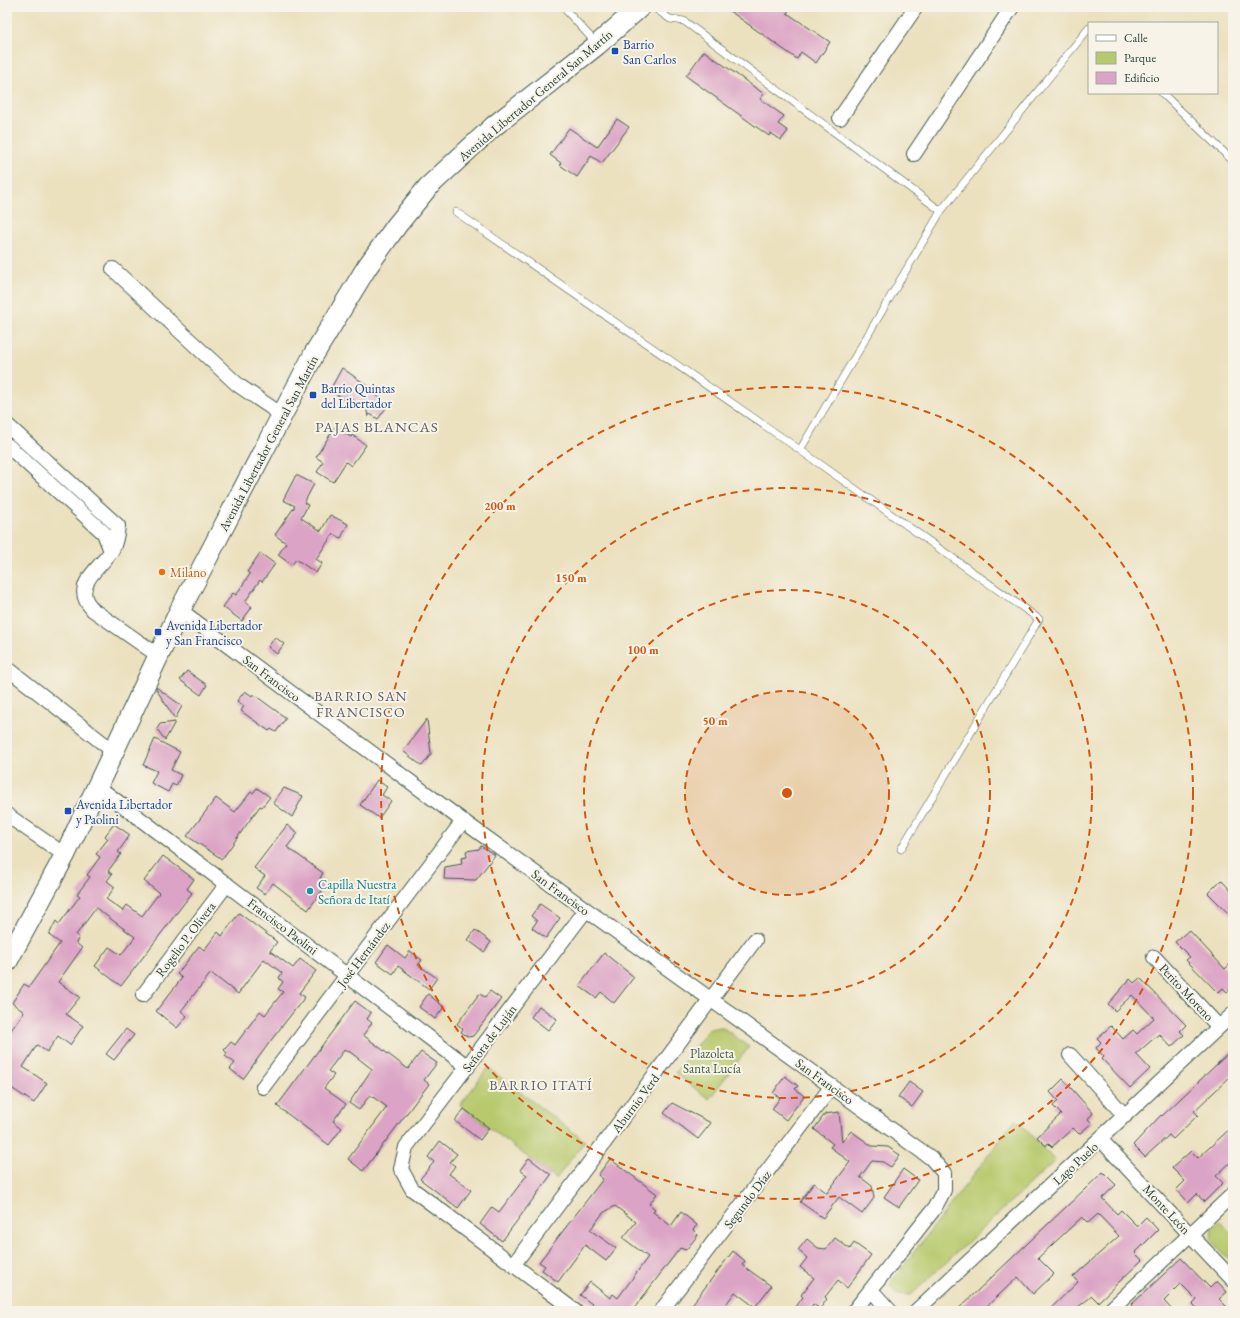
<svg xmlns="http://www.w3.org/2000/svg" width="1240" height="1318" font-family="'EB Garamond',serif">
<style>
.green{fill:#b7c96c;stroke:#6b8350}
.building{fill:#dba3c5}
.lines{fill:none;stroke-linecap:round;stroke-linejoin:round}
.lane-casing{stroke:#3e5649;stroke-width:8}
.street-casing{stroke:#3e5649;stroke-width:16}
.secondary-casing{stroke:#3e5649;stroke-width:22}
.lane{stroke:#fff;stroke-width:7}
.street{stroke:#fff;stroke-width:14}
.secondary{stroke:#fff;stroke-width:20}
.ring{fill:none;stroke:#d45610;stroke-width:2;stroke-dasharray:7 5}
.transit-dot{fill:#1a4fb4;stroke:#f7f3e8;stroke-width:1.5}
.food-dot{fill:#e8710a;stroke:#f7f3e8;stroke-width:1.5}
.culture-dot{fill:#0f9aa8;stroke:#f7f3e8;stroke-width:1.5}
.labels{text-anchor:middle;stroke-width:4;stroke-linejoin:round;paint-order:stroke}
.transit-label{font-size:13px;fill:#164399;stroke:#f7f3e8;text-anchor:start}
.street-label{font-size:13px;fill:#1f3d34;stroke:#f7f3e8}
.food-label{font-size:13px;fill:#c56008;stroke:#f7f3e8;text-anchor:start}
.culture-label{font-size:13px;fill:#0d838f;stroke:#f7f3e8;text-anchor:start}
.park-label{font-size:13px;fill:#3d593f;stroke:#f7f3e8}
.neighbourhood-label{font-size:14px;letter-spacing:1px;fill:#616167;stroke:#f7f3e8}
.quarter-label{font-size:15px;letter-spacing:1px;fill:#616167;stroke:#f7f3e8}
.centre{fill:#d45610;stroke:#f7f3e8;stroke-width:2}
.ring-label{font-size:12px;text-anchor:middle;font-weight:bold;fill:#d45610;stroke:#f7f3e8;stroke-width:4;stroke-linejoin:round;paint-order:stroke}
</style>
<rect width="100%" height="100%" fill="#f7f3e8"/>
<filter id="ink" filterUnits="userSpaceOnUse"><feTurbulence type="fractalNoise" baseFrequency=".025" numOctaves="2"/><feDisplacementMap in="SourceGraphic" scale="8" xChannelSelector="R" yChannelSelector="G"/><feConvolveMatrix kernelMatrix="1 2 1 2 8 2 1 2 1" color-interpolation-filters="sRGB"/></filter>
<filter id="wash" filterUnits="userSpaceOnUse"><feTurbulence type="fractalNoise" baseFrequency=".012" numOctaves="4" result="noise"/><feDisplacementMap in="SourceGraphic" scale="16" xChannelSelector="R" yChannelSelector="G"/><feGaussianBlur stdDeviation="0.9" result="paint"/><feColorMatrix in="noise" values="0 0 0 0 0 0 0 0 0 0 0 0 0 0 0 0 0 1.4 0 .05"/><feComposite in="paint" operator="in"/></filter>
<g filter="url(#wash)">
<rect width="100%" height="100%" fill="#ebe1bf"/>
<!-- green -->
<path class="green" d="M722,1027L749,1047L709,1099L675,1073L709,1029Z
M488,1068L585,1141L556,1179L460,1105Z
M1016,1119L1055,1161L911,1295L897,1294L889,1285Z
M1220,1221L1233,1234V1264L1211,1241L1212,1228Z"/>
<g id="blocks">
<!-- building -->
<path class="building" d="M724,7H791L787,13L830,42L816,63L801,52L797,59Z
M704,51L764,94L760,99L784,116L778,124L788,131L781,140L771,133L769,136L686,76Z
M617,119L629,127L602,163L591,156L577,177L560,165L561,163L550,155L569,128L597,147Z
M342,368L378,393L376,395L381,399L378,402L386,408L378,419L370,414L368,417L366,404H358L350,398L348,402L330,390Z
M335,427L351,437L352,435L366,445L351,466L346,462L333,482L317,472L323,462L316,457Z
M296,475L314,484L304,503L308,505L301,518L321,531L330,515L348,524L341,538L333,534L316,559L322,563L316,573L296,559L292,565L278,555L286,543L275,535L295,506L283,500Z
M260,553L275,564L262,582L260,580L245,602L252,607L242,621L223,607L233,593L236,595L250,574L247,572Z
M275,637L284,644L277,654L268,647Z
M187,671L207,685L201,695L180,680Z
M156,687L182,706L175,719L156,689Z
M245,691L252,696L253,694L286,718L276,732L271,729L269,731L241,711L244,706L237,701Z
M427,719L431,754L422,766L403,751Z
M175,722L165,740L157,729L160,724Z
M155,739L180,752L171,770L181,775L176,786L172,784L168,792L151,783L157,771L143,765Z
M377,780L387,787L382,795L391,801L379,818L360,805Z
M257,788L270,797L262,807L260,806L222,859L187,836L216,798L235,812L251,792L253,793Z
M284,788L303,796L292,817L273,803Z
M114,824L130,835L118,852L121,854L108,871L112,874L107,881L115,887L106,899L123,911L127,905L142,916L159,893L144,881L163,856L194,879L187,889L192,893L121,986L95,966L109,947L121,955L135,937L96,908L76,935L79,937L76,943L82,948L58,982L80,997L66,1014L83,1026L70,1045L58,1036L47,1052L37,1045L23,1067L47,1083L34,1103L7,1085V1036L24,1012L12,1003L24,984L29,987L60,943L49,935L56,921L59,924L80,896L77,894L90,877L87,875L100,857L96,854L108,839L105,836Z
M287,825L298,833L287,847L323,873L320,878L327,884L308,910L273,883L265,894L256,888L265,876L254,868Z
M481,846L495,855L476,880L444,879L445,867L462,864L461,858L467,857L466,851L479,849Z
M1221,880L1233,893V918L1208,893Z
M540,904L560,918L546,938L532,928L537,921L531,916Z
M239,913L277,942L270,951L293,968L300,959L316,971L299,993L305,997L272,1039L243,1079L230,1069L235,1063L225,1056L227,1053L224,1050L231,1042L235,1045L260,1011L265,1015L283,992L278,989L283,982L279,978L282,973L264,959L238,994L211,973L181,1011L187,1016L177,1028L156,1011L182,978L177,974L199,946L204,950L218,932L222,936Z
M475,930L491,942L484,952L468,940Z
M1189,930L1225,969L1233,961V987L1227,992L1223,988L1218,993L1186,960L1190,957L1175,942Z
M388,945L405,958L410,951L422,960L418,965L437,978L429,989L398,966L393,974L376,962Z
M604,953L634,977L614,1003L601,992L596,998L579,986Z
M1140,978L1186,1025L1180,1031L1184,1035L1171,1047L1159,1034L1136,1054L1150,1069L1130,1088L1102,1059L1104,1057L1096,1048L1101,1042L1097,1038L1111,1026L1123,1039L1133,1030L1137,1034L1154,1018L1132,995L1115,1011L1108,1004L1130,979L1134,983Z
M490,991L501,999L473,1036L468,1037L461,1032L463,1029L457,1024L479,994L485,997Z
M428,994L444,1007L435,1019L419,1007Z
M355,1001L371,1013L367,1019L372,1023L363,1035L408,1069L421,1052L437,1063L424,1080L429,1084L363,1171L348,1159L387,1107L370,1095L359,1110L349,1103L372,1069L350,1052L345,1049L328,1071L334,1075L324,1088L346,1104L333,1121L342,1128L329,1145L277,1106Z
M539,1006L557,1019L548,1030L531,1017Z
M126,1029L134,1035L114,1060L106,1054Z
M1233,1049V1074L1194,1111L1198,1115L1173,1139L1169,1135L1145,1157L1133,1145L1161,1115L1162,1116Z
M785,1076L798,1086L795,1089L804,1096L786,1120L772,1109L780,1098L773,1093Z
M1063,1079L1093,1113L1088,1119L1092,1123L1079,1134L1073,1128L1052,1147L1048,1143L1046,1146L1037,1137L1061,1114L1053,1106L1058,1101L1050,1092Z
M909,1082L923,1092L912,1107L898,1097Z
M672,1103L711,1123L698,1139L664,1113Z
M464,1109L489,1128L480,1140L455,1121Z
M839,1112L842,1142L851,1131L872,1146L888,1147L900,1155L891,1167L883,1162L872,1161L860,1177L872,1186L874,1198L862,1214L839,1197L823,1218L800,1202L814,1183L827,1193L850,1162L830,1147L833,1144L814,1129L825,1114Z
M1233,1126V1160L1216,1176L1223,1183L1204,1202L1197,1194L1188,1203L1176,1190L1185,1181L1172,1168L1191,1151L1198,1158Z
M440,1141L457,1154L450,1162L455,1166L449,1174L471,1190L458,1208L420,1179L434,1162L428,1157Z
M529,1158L551,1175L502,1241L480,1224L492,1207L499,1212L527,1175L520,1170Z
M610,1159L657,1194L649,1204L655,1209L653,1212L671,1226L681,1212L697,1225L693,1230L698,1235L686,1250L680,1248L632,1311H601L580,1295L590,1282L610,1298L613,1294L618,1298L648,1257L623,1238L636,1222L615,1206L603,1213L590,1230L616,1248L606,1261L585,1245L558,1282L542,1270L545,1266L539,1262L600,1183L603,1179L598,1175Z
M903,1169L918,1180L899,1207L884,1197Z
M1103,1172L1116,1185L1102,1198L1117,1214L1121,1210L1137,1226L1146,1217L1158,1230L1135,1253L1142,1260L1098,1302L1092,1296L1073,1311H1048L1078,1282L1073,1277L1119,1236L1098,1214L1088,1223L1082,1217L1038,1258L1054,1274L1033,1294L1018,1277L982,1311H956Z
M835,1238L850,1249L854,1243L871,1255L847,1288L838,1280L825,1297L827,1299L820,1309L813,1304L808,1311H793L803,1297L801,1295L814,1278L800,1267L807,1258L798,1250L807,1239L818,1248L826,1249Z
M733,1251L745,1261L742,1265L771,1286L755,1307L735,1292L721,1311H687Z
M1181,1258L1210,1288L1217,1281L1227,1292L1219,1299L1231,1311H1200L1193,1304L1197,1300L1181,1284L1164,1301L1173,1311H1136L1131,1305Z"/>
</g>
</g>
<g filter="url(#ink)">
<use href="#blocks" fill-opacity="0" stroke="#3e5649" stroke-width="1"/>
<g class="lines">
<defs>
<path id="lane" d="M563,7L596,43
M653,7L670,19L684,21L941,211
M1162,93L1233,161
M456,212L800,450L1039,619L901,849
M800,450L941,211L1089,28"/>
<path id="street" d="M840,118L916,7
M914,154L1012,7
M113,269L238,385L282,415
M7,425L118,526C117,535 116,542 112,550C104,564 77,581 86,600C87,603 91,607 93,610L159,656
M7,445L104,533L111,551
M180,610L463,821L931,1158L944,1173V1190L934,1209L854,1311
M7,668L113,751
M98,787L468,1067
M7,815L65,855
M1154,957L1219,1027
M143,995L227,884
M1070,1055L1125,1116
M263,1087L463,821
M1100,1139L1233,1280
M514,1264L755,940
M871,1290L890,1311
M575,1311L412,1189L401,1169L406,1147L586,910
M661,1311L832,1086
M916,1311L1233,1014
M1109,1311L1233,1194"/>
<path id="secondary" d="M7,962L65,855L180,610L314,354L367,267L397,225L428,187L494,126L597,45L640,7"/>
</defs>
<!-- lane casing -->
<use href="#lane" class="lane-casing"/>
<!-- street casing -->
<use href="#street" class="street-casing"/>
<!-- secondary casing -->
<use href="#secondary" class="secondary-casing"/>
<!-- lane -->
<use href="#lane" class="lane"/>
<!-- street -->
<use href="#street" class="street"/>
<!-- secondary -->
<use href="#secondary" class="secondary"/>
</g>
</g>
<!-- distance rings -->
<circle cx="787" cy="793" r="102" fill="#d45610" fill-opacity=".12"/>
<g class="ring">
<circle cx="787" cy="793" r="102"/>
<circle cx="787" cy="793" r="203"/>
<circle cx="787" cy="793" r="305"/>
<circle cx="787" cy="793" r="406"/>
</g>
<!-- markers -->
<g class="transit-dot">
<rect x="611" y="47" width="8" height="8" rx="2"/>
<rect x="309" y="391" width="8" height="8" rx="2"/>
<rect x="154" y="628" width="8" height="8" rx="2"/>
<rect x="64" y="807" width="8" height="8" rx="2"/>
</g>
<circle class="food-dot" cx="162" cy="572" r="4"/>
<circle class="culture-dot" cx="310" cy="891" r="4"/>
<g class="labels">
<!-- transit labels -->
<g class="transit-label">
<text x="623" y="49">Barrio<tspan x="623" dy="15">San Carlos</tspan></text>
<text x="321" y="393">Barrio Quintas<tspan x="321" dy="15">del Libertador</tspan></text>
<text x="166" y="630">Avenida Libertador<tspan x="166" dy="15">y San Francisco</tspan></text>
<text x="76" y="809">Avenida Libertador<tspan x="76" dy="15">y Paolini</tspan></text>
</g>
<!-- street labels -->
<g class="street-label">
<text transform="translate(535 95) rotate(-40)" y="5">Avenida Libertador General San Martín</text>
<text transform="translate(268 443) rotate(-62)" y="5">Avenida Libertador General San Martín</text>
<text transform="translate(272 678) rotate(37)" y="5">San Francisco</text>
<text transform="translate(561 892) rotate(36)" y="5">San Francisco</text>
<text transform="translate(283 926) rotate(37)" y="5">Francisco Paolini</text>
<text transform="translate(185 939) rotate(-53)" y="5">Rogelio P. Olivera</text>
<text transform="translate(363 954) rotate(-53)" y="5">José Hernández</text>
<text transform="translate(1187 992) rotate(47)" y="5">Perito Moreno</text>
<text transform="translate(489 1038) rotate(-53)" y="5">Señora de Luján</text>
<text transform="translate(825 1081) rotate(36)" y="5">San Francisco</text>
<text transform="translate(635 1103) rotate(-53)" y="5">Aburnio Verd</text>
<text transform="translate(1075 1163) rotate(-43)" y="5">Lago Puelo</text>
<text transform="translate(747 1199) rotate(-53)" y="5">Segundo Díaz</text>
<text transform="translate(1167 1209) rotate(47)" y="5">Monte León</text>
</g>
<!-- food labels -->
<g class="food-label">
<text x="170" y="577">Milano</text>
</g>
<!-- culture labels -->
<g class="culture-label">
<text x="318" y="889">Capilla Nuestra<tspan x="318" dy="15">Señora de Itatí</tspan></text>
</g>
<!-- park labels -->
<g class="park-label">
<text x="712" y="1058">Plazoleta<tspan x="712" dy="15">Santa Lucía</tspan></text>
</g>
<!-- neighbourhood labels -->
<g class="neighbourhood-label">
<text x="361" y="701">BARRIO SAN<tspan x="361" dy="16">FRANCISCO</tspan></text>
<text x="541" y="1090">BARRIO ITATÍ</text>
</g>
<!-- quarter labels -->
<g class="quarter-label">
<text x="377" y="432">PAJAS BLANCAS</text>
</g>
</g>
<circle cx="787" cy="793" r="6" class="centre"/>
<g class="ring-label">
<text x="500" y="510">200 m</text>
<text x="571" y="582">150 m</text>
<text x="643" y="654">100 m</text>
<text x="715" y="725">50 m</text>
</g>
<!-- margin -->
<rect width="1240" height="1318" fill="none" stroke="#f7f3e8" stroke-width="24"/>
<!-- legend -->
<rect x="1088" y="22" width="130" height="72" fill="#f7f3e8" stroke="#a1aaa0"/>
<rect x="1096" y="35" width="20" height="6" fill="#ffffff" stroke="#a1aaa0"/>
<text x="1124" y="42" font-size="12" fill="#1f3d34">Calle</text>
<rect x="1096" y="52" width="20" height="12" fill="#b7c96c" stroke="#a1aaa0"/>
<text x="1124" y="62" font-size="12" fill="#1f3d34">Parque</text>
<rect x="1096" y="72" width="20" height="12" fill="#dba3c5" stroke="#a1aaa0"/>
<text x="1124" y="82" font-size="12" fill="#1f3d34">Edificio</text>
</svg>
